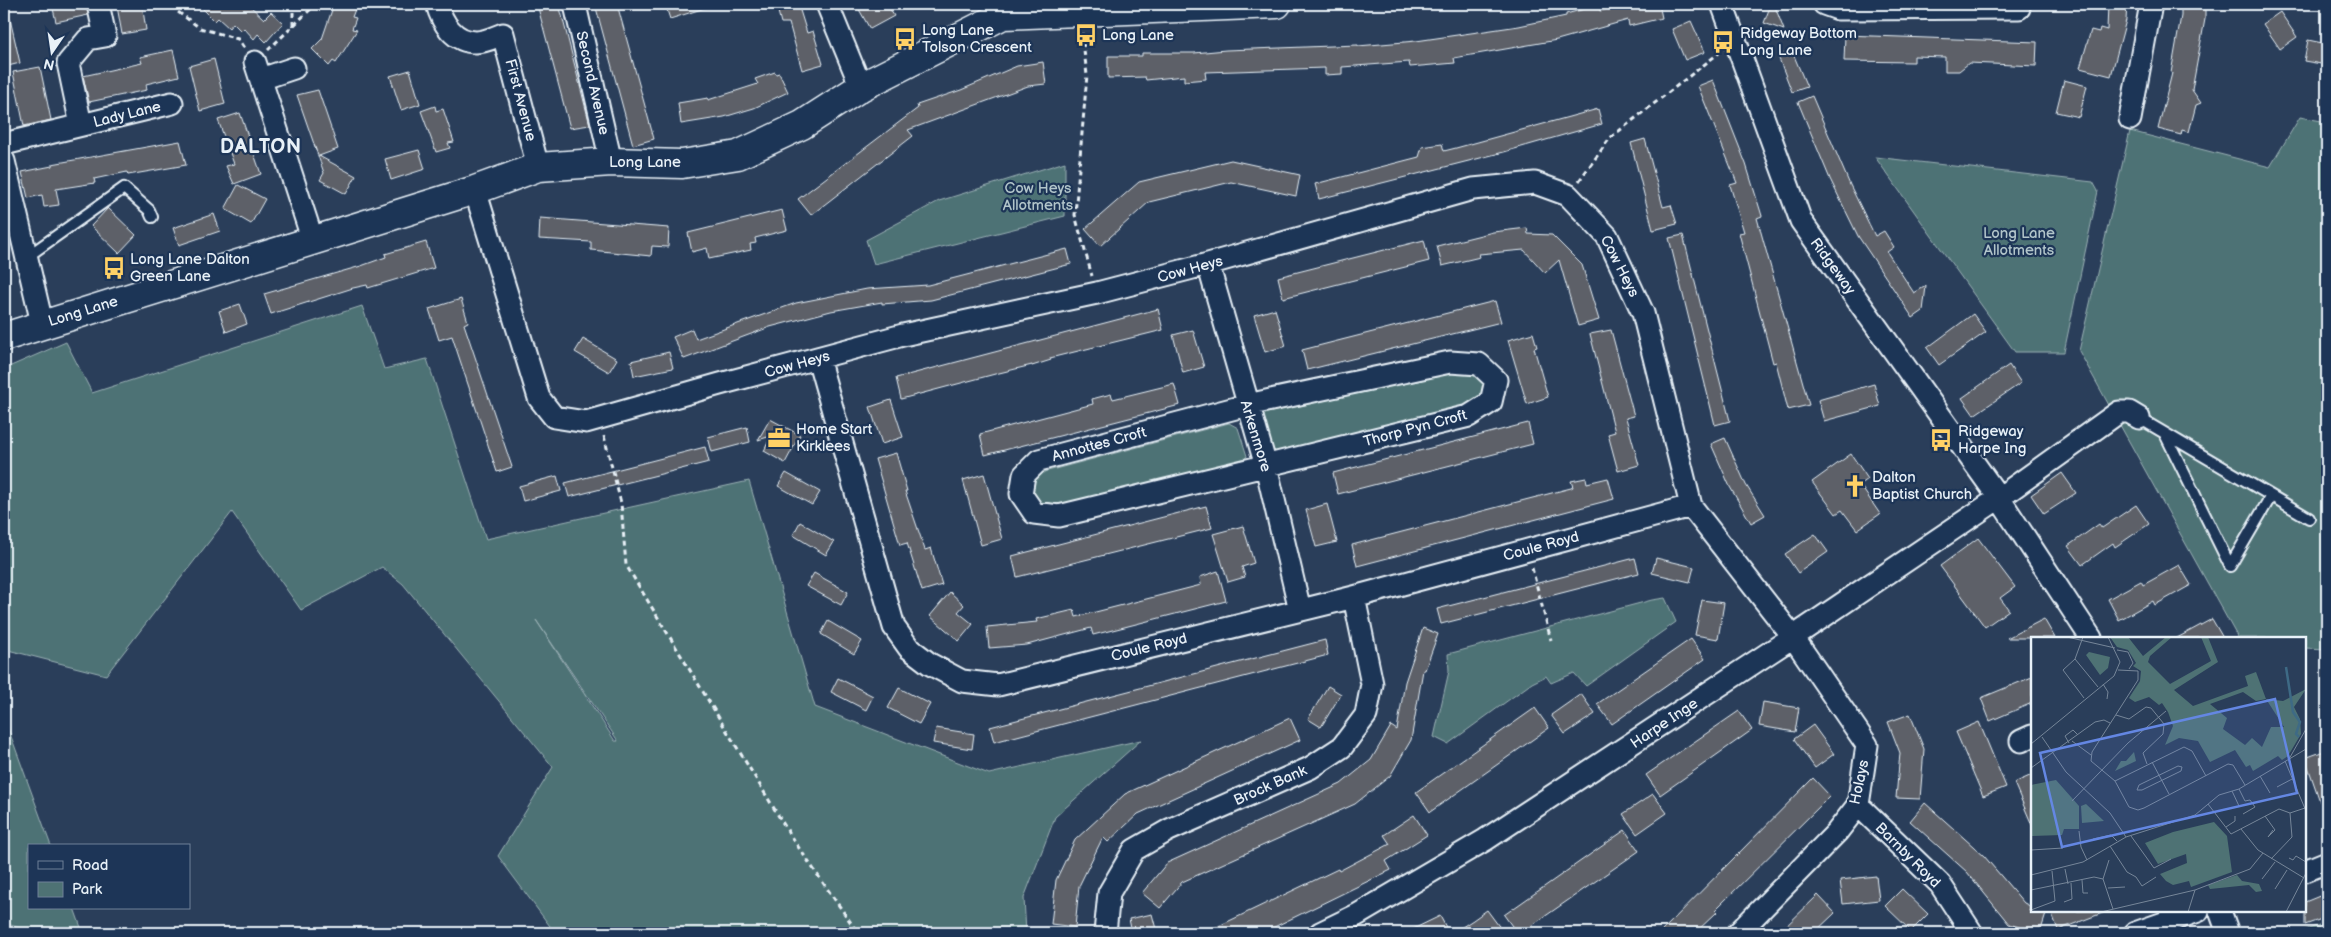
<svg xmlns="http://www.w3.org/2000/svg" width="2331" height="937" font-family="'Balsamiq Sans',sans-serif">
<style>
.built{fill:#39485e}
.green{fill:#4e7274;stroke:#9bb2b6;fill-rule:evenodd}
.building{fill:#5d6168;stroke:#e8f1f8}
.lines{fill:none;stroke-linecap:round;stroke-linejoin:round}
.lane-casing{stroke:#e8f1f8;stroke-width:14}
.street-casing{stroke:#e8f1f8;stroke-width:25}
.secondary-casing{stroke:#e8f1f8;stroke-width:31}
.path{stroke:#e8f1f8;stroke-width:3;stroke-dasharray:5 4;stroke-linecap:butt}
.lane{stroke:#1d3557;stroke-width:10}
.street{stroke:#1d3557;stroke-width:21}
.secondary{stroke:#1d3557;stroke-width:28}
.labels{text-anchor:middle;stroke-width:4.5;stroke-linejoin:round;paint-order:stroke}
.poi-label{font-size:15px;fill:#e8f1f8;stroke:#1d3557;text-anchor:start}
.street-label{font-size:15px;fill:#e8f1f8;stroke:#1d3557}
.park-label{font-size:15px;fill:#b2c5ca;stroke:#1d3557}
.district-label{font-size:20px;font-weight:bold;letter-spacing:1px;fill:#e8f1f8;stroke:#1d3557}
.inset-river{fill:none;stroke:#3e6a85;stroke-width:2.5}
.inset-road{fill:none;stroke:#768699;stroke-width:1}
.view{fill:#6487e3;fill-opacity:0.15;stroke:#6487e3;stroke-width:2.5}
.inset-edge{fill:none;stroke:#e8f1f8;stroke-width:2.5}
</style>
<rect width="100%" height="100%" fill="#2a3e5a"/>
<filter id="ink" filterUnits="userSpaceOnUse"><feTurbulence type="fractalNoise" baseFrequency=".02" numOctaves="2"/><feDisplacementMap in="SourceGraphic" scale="10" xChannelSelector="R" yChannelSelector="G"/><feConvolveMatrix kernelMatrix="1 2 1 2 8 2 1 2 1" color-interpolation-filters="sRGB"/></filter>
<g filter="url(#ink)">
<!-- built -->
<path class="built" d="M4,923L36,933H4Z"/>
<!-- green -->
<path class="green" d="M2300,117L2327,122V649L2305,648V638H2238L2079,351L2130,131L2270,167Z
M1875,157L2093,182L2098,191L2064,352H2015Z
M1065,162V216L874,264L866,240L939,201Z
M362,306L384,369L427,359L486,539L749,481L815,707L989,774L1141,740L1055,817L1024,898L1026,933H555L498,856L553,767L403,584L382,567L301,610L232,512L106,675L4,649V369L66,342L92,393ZM536,620L618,741H615Z
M1463,371H1470L1483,381L1482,395L1475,405L1277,455L1271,450L1262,419L1266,413Z
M1229,423L1238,428L1247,456L1240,465L1052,509L1029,498V484L1040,473Z
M1665,598L1676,622L1586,686L1574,673L1551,683L1546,676L1532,683L1448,744L1434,737L1449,671L1448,654L1652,600Z
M4,717L51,846H29V908H74L83,933H36L4,923Z
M2327,922V933H2298Z"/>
<!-- building -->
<path class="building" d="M52,4H86L88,15L56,22Z
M120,4H142L146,30L122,34L117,6Z
M198,4H248L264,19L271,12L283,23L266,42L258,34L254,39L244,28L241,31L233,23L229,28L218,18L215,21Z
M334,4H357L352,17L356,18L352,29L357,30L336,63L333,61L329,66L312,49L322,39Z
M537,4H559L590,125L570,128Z
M595,4H617L654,139L633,145Z
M665,4H708V7L670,19Z
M776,4H798L807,33L813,31L823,64L802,70L789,23H781Z
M856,4H887L894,16L870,29Z
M1629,4H1659L1662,18L1629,26L1628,20L1557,40L1454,58L1455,63L1410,67L1409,62L1342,67V74L1325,75V68L1205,72L1206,79L1184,81V76L1146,80L1145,77L1108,78V56H1142V53H1194L1226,50L1358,45V46L1416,41L1519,26L1566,16V14L1599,5L1600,11Z
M1771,4H1774L1784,30L1764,23Z
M2108,4H2127L2126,20L2111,76L2080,68L2091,30L2099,32L2100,28L2107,30Z
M2181,4H2205V19L2192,90L2201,103L2196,105L2189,132L2182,130L2181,135L2158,129L2172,73H2171L2181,16Z
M2280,12L2297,37L2280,49L2263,24Z
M4,19H10L20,63L4,67Z
M1691,21L1705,52L1685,60L1672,29Z
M1845,35L2037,42L2036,66L1969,63L1959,71H1945V57L1914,56V62L1844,61Z
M2308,40L2327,44V65L2304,61Z
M173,50L179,76L146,84L147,90L89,102L83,76L142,63L140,57Z
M1792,51L1807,87L1792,92L1778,56Z
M214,59L225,104L200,111L189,66Z
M1043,62L1046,84L1028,86L908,130L913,136L811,215L798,199L918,108L917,105L961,90L1017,66Z
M40,67L51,120L24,126L13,72Z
M410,70L420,104L401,110L390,76Z
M775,72L776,74L779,73L788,92L754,108L724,117L681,124L678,103L708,98V100L758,84L755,79Z
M1713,80L1746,164L1762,216L1757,218L1809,405L1788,410L1776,362L1773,363L1739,233L1744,232L1730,185L1737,183L1698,86Z
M2064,80L2087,86L2079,117L2056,112Z
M318,90L338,149L319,156L356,176L346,194L320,180L324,173L297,95Z
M1812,96L1850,185L1875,236L1884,231L1894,247L1887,252L1914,293L1926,286L1923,311L1913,318L1858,236L1830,179L1798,102Z
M435,106L436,111L443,109L454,142L448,143L450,148L436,152L421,111Z
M1598,109L1602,124L1504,152L1319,199L1315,184L1419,157L1422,147L1442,144L1444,151L1456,148Z
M240,113L261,174L234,184L226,166L234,164L218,120Z
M1645,139L1663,207L1671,205L1677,224L1653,230L1631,143Z
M180,141L186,165L128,175L127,172L94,179L95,183L56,189L59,205L44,207L42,195L28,198L22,172L52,166V164Z
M419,150L425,169L391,180L385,159Z
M1231,160L1300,175L1296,196L1231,182L1149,202L1100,246L1085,229L1139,182Z
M238,185L265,199L251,224L225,209Z
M108,208L136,235L119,253L91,226Z
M782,210L787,230L755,238L756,243L750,244L751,250L709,259L707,248L692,252L688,233Z
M214,214L220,231L179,245L173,228Z
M540,218L669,228L668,247L652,246L651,256L591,250V242L539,239Z
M1527,228L1528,234L1552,235L1582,265L1599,320L1578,326L1559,260L1545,273L1524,250L1479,254L1480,257L1442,266L1437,246L1493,232Z
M1683,235L1730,421L1715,425L1669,238Z
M1424,240L1429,261L1283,298L1278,277Z
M426,242L434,268L368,288L367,285L353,288L271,314L264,294L361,266L386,257L385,254Z
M1067,249L1071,264L931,300L882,304V302L831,311L770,327L684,359L673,337L692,329L696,339L796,303L867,289L928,285Z
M461,299L468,322L464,324L512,467L497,472L452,336L439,340L429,309Z
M1495,301L1501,322L1307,370L1302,350Z
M240,304L247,324L226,332L219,311Z
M1158,309L1163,330L1050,358L1051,360L1032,366V365L995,374L901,399L896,378Z
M1275,309L1286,346L1265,352L1254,315Z
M1973,314L1986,332L1939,365L1927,348Z
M1193,330L1204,367L1183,373L1173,335Z
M1611,330L1634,416L1626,418L1639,465L1618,471L1608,434L1615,432L1590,334Z
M1533,333L1537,347L1534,348L1548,397L1527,404L1508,340Z
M583,339L617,359L609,372L575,352Z
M669,352L673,368L634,376L631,361Z
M2009,365L2021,383L1974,415L1962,398Z
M1174,384L1180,405L985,455L980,434L1093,404L1092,399L1111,394L1113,399Z
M1874,384L1880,406L1824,421L1818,400Z
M891,400L903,437L882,444L870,407Z
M770,419L800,435L785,463L764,451L771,436L758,440Z
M1528,423L1533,444L1338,494L1333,473Z
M747,427L750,442L712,452L708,437Z
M1725,438L1746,485L1765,515L1751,523L1730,487L1711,444Z
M705,447L709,462L569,497L565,483Z
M896,453L907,491H905L925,550L931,548L942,585L922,591L907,543L900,545L875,459Z
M1851,454L1868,479L1860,485L1880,514L1857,530L1842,510L1836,514L1812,482Z
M786,473L820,492L812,505L778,486Z
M2062,473L2076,493L2044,514L2031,495Z
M984,474L1002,539L981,545L963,480Z
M557,476L561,491L523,501L519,486Z
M1586,478L1587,483L1608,478L1614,499L1357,566L1352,545L1571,488L1573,487L1571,481Z
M1327,504L1337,542L1316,547L1306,510Z
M2136,505L2149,524L2115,547L2113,543L2082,565L2068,546L2099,524L2102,528Z
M1206,506L1212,528L1017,577L1012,556Z
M800,522L834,542L826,555L793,535Z
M1243,526L1254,563L1242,567L1245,577L1228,582L1213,534Z
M1815,534L1828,552L1798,573L1785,554Z
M1978,538L2015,587L2000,598L2009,610L1985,627L1940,566Z
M1635,558L1639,573L1441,624L1437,609Z
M1656,558L1694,567L1690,582L1652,573Z
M2179,565L2191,585L2155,605L2153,601L2119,620L2108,599L2141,581L2143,585Z
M1218,571L1226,601L1093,635L1091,628L1027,645L989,648L987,627L1037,622L1036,619L1074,610L1076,617L1201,585L1200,577Z
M814,573L848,592L841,605L806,586Z
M950,592L964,605L958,612L973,624L959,641L930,616Z
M1702,600L1724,603L1718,639L1695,635Z
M2044,619L2055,638H2007Z
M2212,619L2223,638H2177Z
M828,621L862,641L854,654L821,634Z
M1423,628L1438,634L1425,670H1423L1411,740L1390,776L1355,804L1182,882L1160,908L1142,893L1167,863L1341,784L1371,760L1391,726L1397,730L1405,682Z
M1691,639L1705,659L1612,724L1597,704Z
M1325,640L1328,655L994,742L990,727Z
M2032,677V703L1990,721L1981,698Z
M838,678L873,696L866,710L831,692Z
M1328,686L1341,694L1321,727L1308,719Z
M899,688L930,704L919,724L888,708Z
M1581,694L1595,714L1565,734L1551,715Z
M1763,702L1799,708L1795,732L1759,726Z
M1535,708L1549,728L1430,812L1416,792Z
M1739,711L1752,730L1660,795L1646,775Z
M1910,714L1924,749L1920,799L1896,798L1900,753L1888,722Z
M1290,718L1300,740L1138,814L1108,842L1103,837L1079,886L1075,927L1051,924L1056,880L1075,840L1125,794Z
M1979,722L2006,787L1983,796L1956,732Z
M1813,725L1834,754L1815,768L1794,739Z
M936,728L974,734L972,749L933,743Z
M2327,750V815L2325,816L2305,758Z
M2032,775V825L2014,783Z
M1813,778L1830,796L1715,910L1717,912L1695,933H1660Z
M1653,794L1667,813L1637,834L1623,814Z
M1925,803L1984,856L2024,903L2030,906L2029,911H2047L2040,933L2009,924L1967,872L1910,821Z
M1414,815L1427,835L1386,861L1391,870L1262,933H1204L1338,869L1339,871L1390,844L1384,835Z
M1625,830L1639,851L1521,933H1517L1504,915Z
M1876,876L1879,900L1843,904L1840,880Z
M1902,889L1928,914L1911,931L1885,906Z
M2327,893V917L2305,925V902Z
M1818,895L1835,913L1814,933H1779Z
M1487,910L1504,933H1453L1473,920Z
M2051,911H2105V912L2058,930Z
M1152,914L1157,933H1132L1129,919Z
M1440,916L1449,933H1405Z"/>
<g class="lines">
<defs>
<path id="lane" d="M28,256L124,188L149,210L152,217
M2139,418L2309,518
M2165,434L2230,566L2271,496"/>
<path id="street" d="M437,4C442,23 454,42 476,42C485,42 495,37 503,34L538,167
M827,4L861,87
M1722,4L1801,221L1999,498L2091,638
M1824,4L1838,9L2019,8
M575,5L611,162
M255,62L313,241
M261,79L294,68
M2130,119L2151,4
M81,125L68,63L88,39L105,36L98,4
M4,144L172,103
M4,161L42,323
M475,190L539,398L554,417L586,422L720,384L903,335L1097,293L1208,264L1473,189L1535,183L1568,195L1607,236L1643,313L1691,506L1793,637L1867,745L1858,805L1837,832L1738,933
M1208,264L1266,466L1300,610
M818,358L894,627L909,648L930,664L962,681L998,685L1354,597L1691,506
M1450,362L1479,364L1496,380L1491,402L1469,416L1059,516L1034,513L1021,494L1024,475L1039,460L1247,405Z
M2021,741L2032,736
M1858,805L1940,884L1972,933
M2305,871L2327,862
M2220,911L2228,933
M1105,933L1109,893L1134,850L1169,830L1310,768L1342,747L1366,715L1372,684L1354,597
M1320,933L1357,915L1485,840L1793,637L1999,498L2119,412H2129L2139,418
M2135,933L2198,911"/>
<path id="secondary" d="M4,337L475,190L538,167L611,162L682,164L738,155L802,125L861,87L1003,15L1277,4"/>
</defs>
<!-- lane casing -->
<use href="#lane" class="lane-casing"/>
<!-- street casing -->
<use href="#street" class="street-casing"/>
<!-- secondary casing -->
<use href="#secondary" class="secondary-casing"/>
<!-- path -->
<path class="path" d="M174,4L178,12L200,28L238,39L244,48
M293,26V4
M1082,33L1087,75L1075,215L1092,276
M268,50L316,4
M1579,181L1610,138L1719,53
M604,436L621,503L626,565L792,838L858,933
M1532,568L1551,640"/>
<!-- lane -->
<use href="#lane" class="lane"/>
<!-- street -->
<use href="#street" class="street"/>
<!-- secondary -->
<use href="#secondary" class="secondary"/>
</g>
</g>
<!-- icons -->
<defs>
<symbol id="bus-bare" viewBox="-9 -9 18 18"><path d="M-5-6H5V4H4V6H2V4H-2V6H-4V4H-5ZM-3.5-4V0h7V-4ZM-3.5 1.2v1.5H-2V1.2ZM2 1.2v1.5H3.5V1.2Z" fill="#ffd166" stroke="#1d3557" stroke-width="2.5" paint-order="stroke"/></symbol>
<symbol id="office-bare" viewBox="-9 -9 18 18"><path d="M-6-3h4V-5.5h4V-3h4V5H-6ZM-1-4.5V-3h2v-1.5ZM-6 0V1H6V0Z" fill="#ffd166" stroke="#1d3557" stroke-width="2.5" paint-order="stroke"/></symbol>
<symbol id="church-bare" viewBox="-9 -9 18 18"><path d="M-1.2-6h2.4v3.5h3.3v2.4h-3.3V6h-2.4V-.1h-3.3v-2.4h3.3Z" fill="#ffd166" stroke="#1d3557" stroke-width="2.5" paint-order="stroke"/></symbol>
</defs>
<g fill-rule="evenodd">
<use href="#bus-bare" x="1070" y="19" width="32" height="32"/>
<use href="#bus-bare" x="889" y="23" width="32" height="32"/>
<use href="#bus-bare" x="1707" y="26" width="32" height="32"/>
<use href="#bus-bare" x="98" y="252" width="32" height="32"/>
<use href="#office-bare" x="763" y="422" width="32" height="32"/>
<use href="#bus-bare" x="1925" y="424" width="32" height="32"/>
<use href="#church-bare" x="1839" y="470" width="32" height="32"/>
</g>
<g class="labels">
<!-- poi labels -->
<g class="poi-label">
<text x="922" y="35">Long Lane<tspan x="922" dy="17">Tolson Crescent</tspan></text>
<text x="1740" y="38">Ridgeway Bottom<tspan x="1740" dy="17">Long Lane</tspan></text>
<text x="1102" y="40">Long Lane</text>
<text x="130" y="264">Long Lane Dalton<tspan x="130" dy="17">Green Lane</tspan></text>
<text x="796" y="434">Home Start<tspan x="796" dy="17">Kirklees</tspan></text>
<text x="1958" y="436">Ridgeway<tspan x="1958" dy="17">Harpe Ing</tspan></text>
<text x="1872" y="482">Dalton<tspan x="1872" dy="17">Baptist Church</tspan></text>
</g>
<!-- street labels -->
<g class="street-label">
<text transform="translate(593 83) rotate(77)" y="5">Second Avenue</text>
<text transform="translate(521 100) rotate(75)" y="5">First Avenue</text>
<text transform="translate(127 114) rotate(-14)" y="5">Lady Lane</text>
<text x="645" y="167">Long Lane</text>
<text transform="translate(1620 266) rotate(63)" y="5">Cow Heys</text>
<text transform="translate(1833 266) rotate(54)" y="5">Ridgeway</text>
<text transform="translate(1190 269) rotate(-15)" y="5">Cow Heys</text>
<text transform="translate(83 311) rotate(-17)" y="5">Long Lane</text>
<text transform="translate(797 364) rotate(-15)" y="5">Cow Heys</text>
<text transform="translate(1415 428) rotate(-15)" y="5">Thorp Pyn Croft</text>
<text transform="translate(1256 436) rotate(73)" y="5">Arkenmore</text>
<text transform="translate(1099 444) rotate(-15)" y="5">Annottes Croft</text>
<text transform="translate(1541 546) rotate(-15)" y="5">Coule Royd</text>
<text transform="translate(1149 647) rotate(-14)" y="5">Coule Royd</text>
<text transform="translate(1664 723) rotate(-34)" y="5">Harpe Inge</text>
<text transform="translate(1859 782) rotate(-78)" y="5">Holays</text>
<text transform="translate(1270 785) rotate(-24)" y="5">Brock Bank</text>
<text transform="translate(1908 855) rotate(45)" y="5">Barnby Royd</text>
</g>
<!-- park labels -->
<g class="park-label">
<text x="1038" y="193">Cow Heys<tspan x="1038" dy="17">Allotments</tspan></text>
<text x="2019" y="238">Long Lane<tspan x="2019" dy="17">Allotments</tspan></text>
</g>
<!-- district labels -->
<g class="district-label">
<text x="261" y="153">DALTON</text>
</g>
</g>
<!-- overview -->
<g transform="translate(2031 637)">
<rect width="275" height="275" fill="#2a3e5a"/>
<path d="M79,0H97L112,19L135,0H141L119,19L117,25L139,47L180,24L170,0H177L187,25L143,53L162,69L217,49L214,39L225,35L235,62L252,64L275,52L263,70L269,82L270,97L257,119L251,123L247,119L222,134L219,128L215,130L204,113L179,125L167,104L148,101L134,108L142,89L137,75L131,66L128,68L118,60L104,65L98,61L109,44L110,34L102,29L105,26L97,13L86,10ZM212,55L225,64L235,62L253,90H240L231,110L221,101L214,108L192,92L196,81L179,67ZM58,15L79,20L77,31L69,38L55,18ZM103,115L105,124L84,134L90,124H95ZM25,143L48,169V192H33L31,198L0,199V148ZM55,167L73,184L51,186L50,169ZM183,185L196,199L201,235L160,250L158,244L142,248L135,244L129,237L156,226L155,217L127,227L114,206L142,195ZM206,238L211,244L228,247L231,254L225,255L218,248L179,252L177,248Z" fill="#4e7274" fill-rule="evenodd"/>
<path class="inset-river" d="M255,30L262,75L269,85L265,97L268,100"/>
<path class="inset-road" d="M36,0L84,11M52,0L44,22L32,33L53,61M86,13L97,15L102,26L98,32M44,22L67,50M87,33L107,34V43L61,115L60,124L84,144L98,170L107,173L113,171L197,127L202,128L214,148M72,47L77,55L76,62M85,78L98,82L115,70L120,71L133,87L132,97L112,116L116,127M11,100L35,135L79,176L95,200M41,104L60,118M38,106L34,99L42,93L47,98M0,107L83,39L89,25L77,0M258,122L275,92M254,124L275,174M121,125L138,157M147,129L151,130L150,134L111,153H106L108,148ZM0,131L64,85L73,83L79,86M229,139L239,156M84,144L153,110L161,114L175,139M246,150L263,141M208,152L214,164L219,163L224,170L212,177M201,154L208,169M41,164L97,106L135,74M177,167L200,197L248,172L259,176L261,200L240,222M259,176L274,171M234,179L244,193L237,200L242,193M195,190L204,184V179M210,192L227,213L273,241M48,194L50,210L56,223M100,199L123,231L140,222M62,202L80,198L86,204M79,209L96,235L105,240L111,249L125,240M0,213L32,211M258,221L262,223L265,219L275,225M34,232L37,247M0,238L52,225L95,200L164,178L188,158L208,152L275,112M72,242L78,223M231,242L244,225M51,243L52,256H57M77,251L94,250M244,252L256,233M0,253L63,240L72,242L82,272M33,265L41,262L40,246M0,273L24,264L21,234M70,275L164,253L219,232L232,216M157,275L164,253M255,275L275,236"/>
<path class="view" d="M244,62L266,156L31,210L9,116Z"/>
<rect width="275" height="275" class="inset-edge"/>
</g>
<!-- margin -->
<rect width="2331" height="937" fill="none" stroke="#1d3557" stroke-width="20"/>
<rect x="10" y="10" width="2311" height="917" fill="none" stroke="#e8f1f8" stroke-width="2" filter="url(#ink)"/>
<!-- legend -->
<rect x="28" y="844" width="162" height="65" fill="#1d3557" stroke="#6e8097"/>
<rect x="38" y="861" width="25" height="8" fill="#1d3557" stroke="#6e8097"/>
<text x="72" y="870" font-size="15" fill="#e8f1f8">Road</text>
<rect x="38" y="882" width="25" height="15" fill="#4e7274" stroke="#6e8097"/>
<text x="72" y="894" font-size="15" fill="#e8f1f8">Park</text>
<!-- north arrow -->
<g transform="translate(52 52) rotate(193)" stroke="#1d3557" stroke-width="4" paint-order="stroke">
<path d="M0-4L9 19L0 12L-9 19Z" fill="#e8f1f8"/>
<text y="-8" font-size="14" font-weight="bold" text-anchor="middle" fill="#e8f1f8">N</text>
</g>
</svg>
